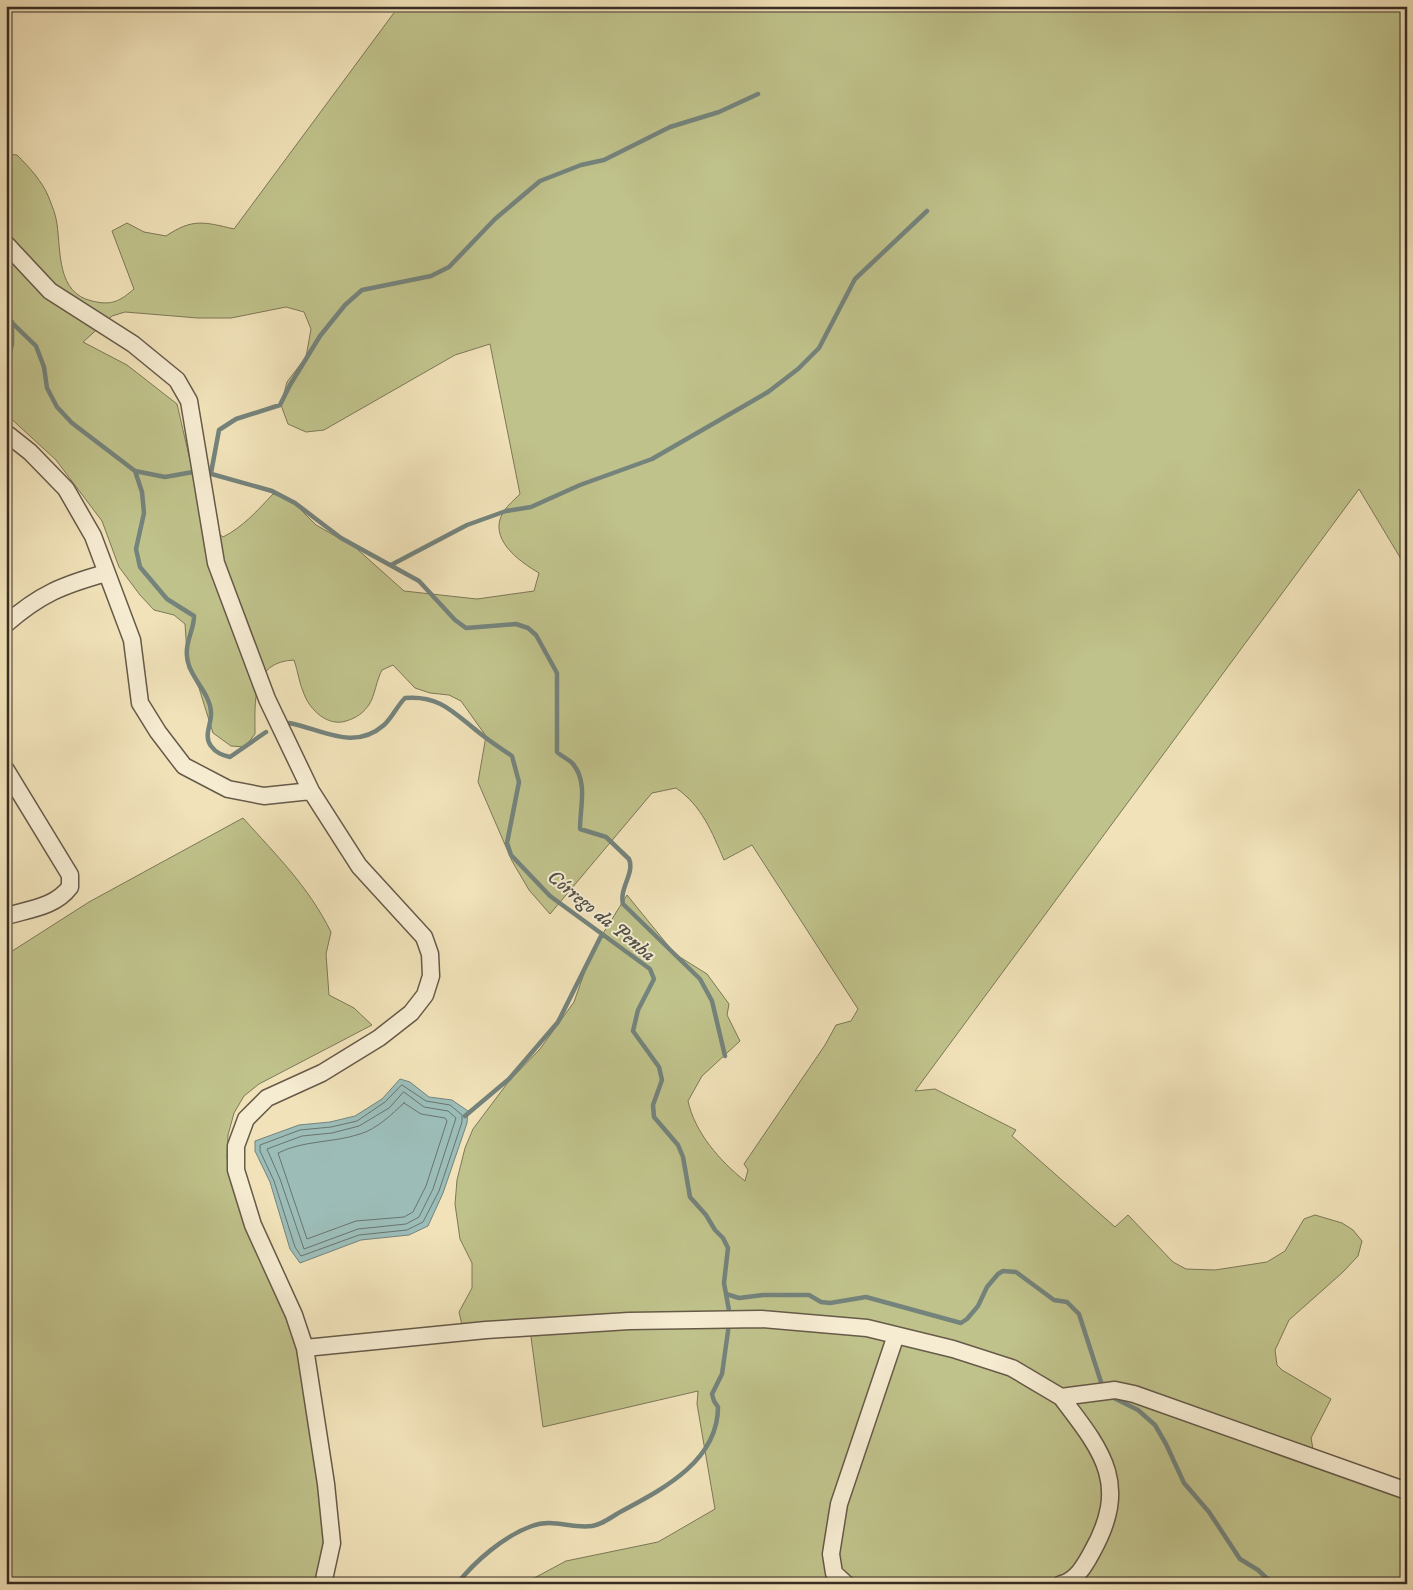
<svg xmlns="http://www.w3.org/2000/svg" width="1413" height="1590" font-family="'IM FELL DW Pica',serif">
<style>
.green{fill:#c0c28b;stroke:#7c7858;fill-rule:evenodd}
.water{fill:#9cbcb7;stroke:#74837c}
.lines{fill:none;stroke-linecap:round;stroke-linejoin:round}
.shore{stroke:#6a746e;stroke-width:1}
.stream{stroke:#74837c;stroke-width:4.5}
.minor-casing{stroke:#665a49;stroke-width:19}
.minor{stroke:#f6ecd2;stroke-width:16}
.labels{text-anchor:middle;stroke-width:4;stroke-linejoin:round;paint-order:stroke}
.water-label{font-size:20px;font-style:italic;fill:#515149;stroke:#f6ecd2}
</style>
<rect width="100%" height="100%" fill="#f1e2b9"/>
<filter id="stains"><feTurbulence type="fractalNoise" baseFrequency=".004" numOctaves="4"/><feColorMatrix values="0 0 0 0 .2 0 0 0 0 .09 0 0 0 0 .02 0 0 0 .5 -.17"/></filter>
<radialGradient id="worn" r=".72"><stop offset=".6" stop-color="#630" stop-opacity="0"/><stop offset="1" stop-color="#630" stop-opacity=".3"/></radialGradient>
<!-- green -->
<path class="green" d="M399,6H1407V569L1359,489L915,1091L935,1089L1016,1130L1012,1136L1115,1227L1128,1215L1173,1262L1186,1269L1215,1270L1267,1262L1285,1251L1304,1219L1315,1215L1342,1223L1353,1230L1362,1241L1358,1256L1343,1272L1289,1320L1275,1350L1277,1365L1282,1370L1331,1399L1311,1438L1313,1449L1407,1484V1584H523L566,1561L658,1542L715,1509L697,1404L698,1391L543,1427L529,1322L462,1325L459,1312L472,1288V1263L460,1239L455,1204L457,1180L465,1148L473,1129L509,1081L540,1049L574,1002L592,951L627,895L675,954L707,974L729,1004L727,1015L740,1041L702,1076L688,1101C695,1133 720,1161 745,1181L748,1170L744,1164L825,1045L836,1025L851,1021L858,1009L752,845L724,860C712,832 702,806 676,788L652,793L550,914L529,890L512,861L478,782L486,736L461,701L449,695L430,693L415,688L393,665L382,670C377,679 374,697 370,703C364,713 356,718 346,721C328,727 310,710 304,694C299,683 298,671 294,660C251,662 255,701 255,734L245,747L231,746L213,733L199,688L188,668L185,624L174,615L154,610L140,595L119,567L102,521L56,460L6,414V154L17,155C29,167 43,182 49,198C52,206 56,215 57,224C61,253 57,293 92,301C112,306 120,301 134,289L112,231L127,223L144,232L166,236C193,218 204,222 234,229ZM286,307L304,312L311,329L306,357L287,382L281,405L288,424L306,432L324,430L455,355L490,344L520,494C515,499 508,505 504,511C486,538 520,562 539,573L534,591L477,599L404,591L356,548L316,525L289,498L273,494C258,510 243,527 223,537L204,521L177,404L127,365L83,342L112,316L125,312L198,318H231Z
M243,818C277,856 308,886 331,932L326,954L329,995L354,1008L372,1025L259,1084L244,1096L234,1113L228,1135L227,1157L232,1185L276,1278L307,1375L327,1554L315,1584H6V955L89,902Z"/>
<!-- water -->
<path class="water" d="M400,1079L410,1082L429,1097L452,1100L468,1111L467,1123L443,1193L428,1226L409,1235L361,1240L300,1263L290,1249L270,1182L255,1151V1141L299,1125L330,1122L355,1116L382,1099Z"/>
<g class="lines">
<!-- shore -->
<path class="shore" d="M402,1085L426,1101L450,1105L462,1115V1122L439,1191L423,1222L407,1230L359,1235L301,1256L295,1247L274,1181L260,1151V1145L300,1130L331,1127L357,1121L385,1102Z
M404,1092L424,1107L448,1111L456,1118L433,1189L419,1217L406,1224L358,1229L304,1249L280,1179L267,1149L302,1136L332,1133L359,1126L389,1108Z
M404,1103L421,1114L445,1118L447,1121L426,1186L413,1212L404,1217L356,1221L307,1239L278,1153C304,1140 333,1143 360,1134C377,1129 392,1114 404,1103Z"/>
<!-- stream -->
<path class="stream" d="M6,317L36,346L44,367L47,388L57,407L72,423L135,471L142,492L144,513L136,549L140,567L167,599L194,616C194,631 185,641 187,656C188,676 210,692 211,712C212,724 203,735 211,746C216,753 222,755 230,757L266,732
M6,368L12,344V322
M135,471L165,477L193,472
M208,473L272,491L295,503L341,538L419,581L455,620L466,628L516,624L528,628L536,635L557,673V752C562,757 569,759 573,764C588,782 580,807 580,829L606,837L629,859C635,873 619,888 623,904L700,979L712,1001L725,1056
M211,473L219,430L236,419L280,405L290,385L320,336L345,305L362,290L431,276L449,267L495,219L540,181L581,165L604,160L670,127L719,112L758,94
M391,565L467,525L506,511L531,507L580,485L652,459L768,392L798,369L819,348L855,279L927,211
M289,723C322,729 353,752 384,725C392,718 397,706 405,698C439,695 453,712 477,731C488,740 500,748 512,756L519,782L507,843L511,855L550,896L650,969L654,979L638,1010L633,1031L659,1067L662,1080L653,1105L654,1117L678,1145L683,1157L690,1197L706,1215L715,1230L723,1238L728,1248L724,1283L730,1316
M465,1116L509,1079L558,1022L602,934
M726,1294L739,1298L763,1295H809L821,1302L830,1303L866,1297L961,1323L967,1319L978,1306L987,1287L998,1274L1003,1271L1016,1272L1054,1300L1067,1302L1079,1314L1102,1385
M1112,1397L1138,1410L1155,1425L1166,1444L1184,1483L1209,1512L1240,1559L1258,1570L1273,1584
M457,1584C475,1561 504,1536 532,1526C553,1518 571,1529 592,1526C602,1525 614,1515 622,1511C663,1489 718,1461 718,1407L714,1401L712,1394L722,1374L729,1324
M1395,1584L1407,1575"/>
<defs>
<path id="minor" d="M6,244L50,291L133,344L177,380L189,401L216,563L267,699L311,791L359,866L424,937L430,954L431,976L425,995L411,1013L379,1038L322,1073L267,1098L246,1119L236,1146V1170L253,1225L294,1315L305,1348L326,1484L332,1543L323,1584
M6,433L30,452L66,489L93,536L132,640L140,703L158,732L184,766L228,789L264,796L311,791
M6,624C40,594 63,585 106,573
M6,770L70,875V887C55,907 30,909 6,916
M305,1348L486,1330L629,1321L761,1319L867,1328L953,1349L1012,1368L1061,1397L1115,1390L1134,1394L1407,1491
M1061,1397C1103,1452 1130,1484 1092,1552C1085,1565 1076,1581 1061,1584
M846,1584L834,1573L831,1554L839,1504L896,1335"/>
</defs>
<!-- minor casing -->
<use href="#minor" class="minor-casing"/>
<!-- minor -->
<use href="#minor" class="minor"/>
</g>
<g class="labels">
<!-- water labels -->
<g class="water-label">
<text transform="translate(602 915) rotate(39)" y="7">Córrego da Penha</text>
</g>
</g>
<!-- margin -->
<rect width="1413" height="1590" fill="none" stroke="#f1e2b9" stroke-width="25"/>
<rect x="8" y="8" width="1398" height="1575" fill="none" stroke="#382d24" stroke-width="2.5"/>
<rect x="12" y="12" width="1388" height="1565" fill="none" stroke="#382d24"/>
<rect width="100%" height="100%" filter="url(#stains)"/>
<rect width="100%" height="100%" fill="url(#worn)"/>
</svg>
